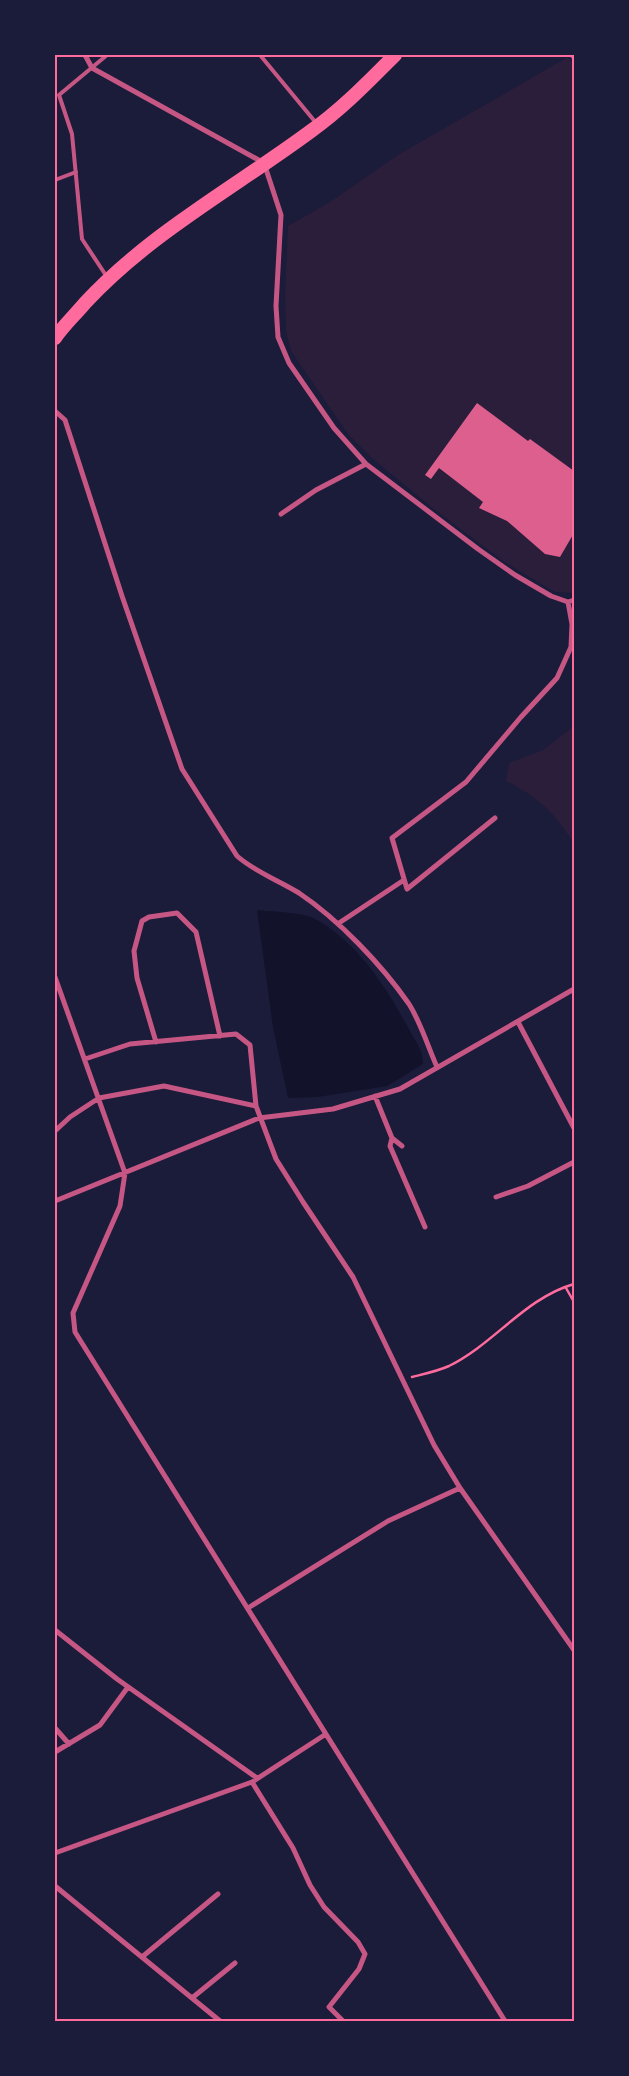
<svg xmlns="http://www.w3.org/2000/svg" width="629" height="2076" font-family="Jost,sans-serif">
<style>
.green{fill:#2a1e3b}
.water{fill:#12122b}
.building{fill:#dd5f8e}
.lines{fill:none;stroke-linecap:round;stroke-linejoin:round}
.path{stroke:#ff6b9d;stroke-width:2.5}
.service{stroke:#c65784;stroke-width:4}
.minor{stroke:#c65784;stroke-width:5}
.trunk{stroke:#ff6b9d;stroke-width:14}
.neatline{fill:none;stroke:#ff6b9d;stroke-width:2}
</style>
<rect width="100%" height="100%" fill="#1b1b3a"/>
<!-- green -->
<path class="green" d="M568,57L574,64V593L555,592L503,561L434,509L373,459L348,434L291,351L286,331L285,297L288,226L330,202L398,155Z
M574,726V843C553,812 540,798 506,781L509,763L543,750Z"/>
<!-- water -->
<path class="water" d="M257,910C271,912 302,912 313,918C358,941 388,990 411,1033C418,1045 423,1051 423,1064L387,1086L317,1097L288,1098L273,1027Z"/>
<!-- building -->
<path class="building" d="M477,403L528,441L530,439L574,471V533L560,557L545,554L507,521L479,508L483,502L439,468L431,479L425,475Z"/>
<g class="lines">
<!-- path -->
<path class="path" d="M566,1288L574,1302
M412,1377C424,1374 438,1371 449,1366C494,1344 525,1298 574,1284"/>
<!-- service -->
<path class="service" d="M107,55L59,95L72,134L82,239L107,277
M260,55L317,124
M55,180L76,172"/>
<!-- minor -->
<path class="minor" d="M85,55L92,68L264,163L281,215L276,306L278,337L289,363L334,428L366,464L478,549L515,575L551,596L568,602L574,600
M572,55L574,57
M55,411L65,420L122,596L182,769L237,856C255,872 278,880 299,893C339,920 381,964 409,1004C421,1023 428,1047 437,1067
M281,514L316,490L366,464
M495,818L407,889L392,838L466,782L521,717L557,678L571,647L572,624L568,602
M339,923L404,880
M55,977L125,1173L120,1206L73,1313L75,1332L505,2021
M518,1022L574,1128
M156,1042L137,978L134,951L142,921L149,917L177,913L196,932L220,1036
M85,1059L130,1044L236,1034L250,1045L256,1106L276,1159L303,1202L353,1277L434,1445L460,1488L574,1650
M375,1096L392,1138L402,1146
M55,1131L70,1117L99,1098L164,1086L256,1106
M392,1138L390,1146L425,1227
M496,1197L528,1186L574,1162
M55,1201L259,1118L333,1109L400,1089L574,989
M248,1608L388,1521L460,1488
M55,1630L117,1679L257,1778
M55,1728L69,1744
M55,1752L100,1725L128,1687
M252,1782L293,1848L310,1885L324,1907L358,1942L365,1954L359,1969L329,2007L343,2021
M55,1853L252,1782L326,1734
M55,1886L220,2021
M142,1957L218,1894
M192,1998L235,1963"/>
<!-- trunk -->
<path class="trunk" d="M55,338C64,325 75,315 85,303C150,233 234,188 311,131C342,109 368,82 395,55"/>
</g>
<!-- border -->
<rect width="629" height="2076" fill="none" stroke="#1b1b3a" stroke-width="112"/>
<rect x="56" y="56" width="517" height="1964" class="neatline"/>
</svg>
